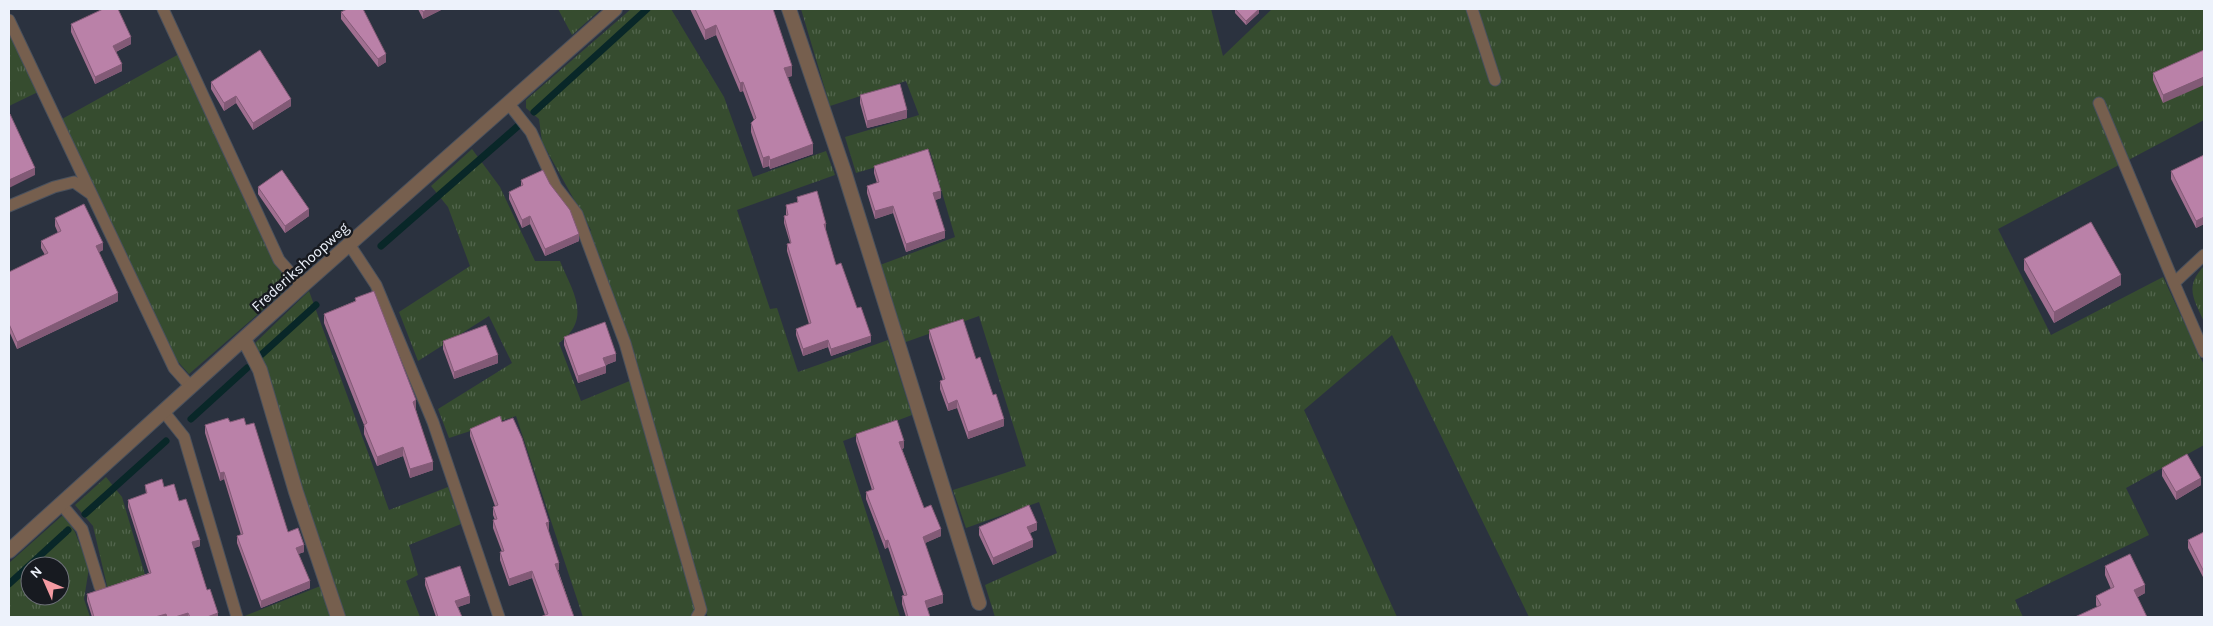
<svg xmlns="http://www.w3.org/2000/svg" width="2213" height="626" font-family="Karla,sans-serif">
<style>
.grass{fill:url(#grass-tufts);fill-rule:evenodd}
.lines{fill:none;stroke-linecap:round;stroke-linejoin:round}
.stream{stroke:#092728;stroke-width:7}
.service-casing{stroke:#4a515d;stroke-width:13}
.minor-casing{stroke:#4a515d;stroke-width:16}
.service{stroke:#765f4e;stroke-width:11}
.minor{stroke:#765f4e;stroke-width:14}
.wall{fill:#a06f90}
.shaded-wall{fill:#825a76}
.building{fill:#ba81a8;stroke:#825a76}
.labels{text-anchor:middle;stroke-width:5;stroke-linejoin:round;paint-order:stroke}
.street-label{font-size:15px;fill:#edf2fb;stroke:#171a20}
</style>
<defs>
<pattern id="grass-tufts" width="24" height="20" patternUnits="userSpaceOnUse" patternTransform="scale(1.25)"><rect width="24" height="20" fill="#364c2f"/><path d="M3 7l-1-3M5 7V3M7 7l1-3M15 17l-1-3M17 17v-4M19 17l1-3" fill="none" stroke="#53664e"/></pattern>
</defs>
<rect width="100%" height="100%" fill="#2b323f"/>
<!-- grass -->
<path class="grass" d="M558,9H601L572,35Z
M631,9H671L724,97L753,177L826,151L835,175L737,210L770,309L777,308L798,372L888,340L912,415L843,441L900,617H708L704,609L587,234L591,230L542,142L539,119L526,108V100Z
M801,9H1211L1223,56L1272,9H2204V120L1998,229L2051,335L2163,277L2204,365V445L2126,488L2149,535L2015,600L2023,617H1529L1392,335L1304,410L1397,617H995L985,585L1057,553L1039,502L966,528L953,490L1026,466L979,316L903,343L880,265L955,237L930,151L856,173L845,137L919,115L906,81L830,106Z
M9,29L38,92L9,106Z
M179,54L279,269L287,278L286,286L282,293L189,374L173,356L62,119Z
M472,149L500,187L535,261H560C572,291 593,318 559,343L581,401L632,380L697,610L693,617H583L516,416L449,438L438,409L512,363L489,316L418,361L399,312L470,266L448,207L431,186Z
M2204,266V322C2194,299 2184,287 2204,266Z
M309,291L389,510L448,487L461,524L409,545L418,575L406,581L420,617H341L255,343Z
M106,477L122,497L146,578L108,590L93,526L75,505Z
M63,515L75,532L89,568L84,599L90,617H9V563ZM30,566H60V596H30Z
M323,585L333,617H242Z"/>
<g class="lines">
<!-- stream -->
<path class="stream" d="M534,112L647,9
M381,246L518,126
M261,355L316,305
M191,419L247,368
M85,514L166,441
M9,584L68,530"/>
<defs>
<path id="service" d="M163,9L279,260L302,286
M1472,9L1495,80
M9,20L174,368L191,387
M508,103L531,132L556,187L577,214L625,343L701,610L697,617
M2099,103L2174,283
M9,206L54,187L74,182L91,194
M349,244L376,285L433,422L499,617
M2204,255L2174,283L2204,352
M164,412L184,437L237,617
M61,504L82,529L100,587"/>
<path id="minor" d="M789,9L844,171L979,603
M244,339L260,370L296,492L338,617
M9,551L302,286L615,9"/>
</defs>
<!-- service casing -->
<use href="#service" class="service-casing"/>
<!-- minor casing -->
<use href="#minor" class="minor-casing"/>
<!-- service -->
<use href="#service" class="service"/>
<!-- minor -->
<use href="#minor" class="minor"/>
</g>
<!-- wall -->
<path class="wall" d="M418,9H443L423,19Z
M690,9H773L792,76L788,77L813,154L770,169L769,166L763,168L751,132V123L754,120L743,91L740,92L716,35L705,40Z
M1235,9L1259,13L1246,25L1235,13Z
M341,12L386,62L378,67L341,19Z
M71,24L131,44L116,52L122,71L95,84L71,32Z
M2204,50L2163,103L2153,80V73Z
M211,82L291,106L253,130L236,103L224,111L211,89Z
M860,95L907,118L867,128L860,103Z
M2204,150V224L2196,228L2171,179V171L2204,155Z
M874,166L941,198L935,200L945,238L906,252L893,213L875,219L867,193V186L877,183L874,173Z
M521,180L550,184L579,241L545,256L530,224L522,228L509,199V192L521,187Z
M258,187L309,216L285,233L258,194Z
M797,197L826,230V231L836,265L857,308L871,342L831,356L828,347L803,356L796,335V329L809,324L787,251V244L790,243L784,223V216L786,215V205L797,202Z
M55,218L103,250L99,252L118,301L17,349L9,331V272L45,255L41,248V241L58,233L55,226Z
M2024,259L2121,285L2054,323L2024,270Z
M355,298L416,409V410L433,470L410,478L403,456L377,466L364,434V425L324,323V314L355,301Z
M929,330L976,359L1004,426L968,439L957,408L948,411L940,389V381L943,380L929,338Z
M564,337L616,361L606,365V373L578,383L564,345Z
M443,341L498,363L454,379L443,349Z
M230,422L246,425L288,532L304,552L298,554L310,588L261,608L237,543V536L241,535L224,479L220,481L205,433V425Z
M470,429L549,529L548,530L559,570H558L574,617L545,615L532,578L509,586L500,560V552H502L493,528V520H495L493,515V507L495,506L470,436Z
M856,434L904,448L902,449L924,508L941,536L925,543L943,603L927,608L930,617H906L902,604V596L904,595L888,547L885,549L866,499V492L872,490L856,441Z
M2162,468L2201,485L2176,500L2162,476Z
M145,485L164,487L179,501L200,546L194,548L207,590L218,617H92L87,601V594L149,573L128,507V500L146,494Z
M979,527L1037,530L1030,533L1033,547L993,565L979,535Z
M2204,532V579L2188,548V540Z
M2105,566L2145,593L2138,597L2097,607L2096,605V596L2111,589L2105,575Z
M425,578L470,603L458,607L462,617H436L425,585Z"/>
<!-- shaded-wall -->
<path class="shaded-wall" d="M428,9H443L423,19V12Z
M1259,9V13L1246,25V21Z
M716,25V35L705,40V30Z
M131,37V44L113,53V46Z
M386,54V62L378,67V59Z
M122,64V71L95,84V77Z
M792,66V76L784,78V68Z
M2204,77V85L2163,103V95Z
M743,82V91L740,92V83Z
M236,96V103L224,111V103Z
M291,99V106L253,130V123Z
M907,110V118L867,128V121Z
M813,144V154L770,169V160Z
M769,156V166L763,168V158Z
M35,168V175L9,188V180Z
M941,191V198L933,201V193Z
M893,206V213L875,219V211Z
M309,209V216L285,233V226Z
M530,216V224L522,228V220Z
M2204,217V224L2196,228V221Z
M824,224H826V230L824,231Z
M945,231V238L906,252V244Z
M579,234V241L545,256V249Z
M103,243V250L96,254V246Z
M2121,275V285L2054,323V312Z
M118,293V301L17,349V342Z
M871,336V342L831,356V349Z
M828,340V347L803,356V349Z
M616,354V361L603,366V358Z
M498,355V363L454,379V372Z
M606,366V373L578,383V376Z
M416,400V409L413,411V402Z
M957,400V408L948,411V404Z
M1004,419V426L968,439V432Z
M904,441V448L899,449V442Z
M403,447V456L377,466V457Z
M433,462V470L410,478V469Z
M224,472V479L220,481V473Z
M2201,478V485L2176,500V492Z
M549,522V529L546,530V523Z
M1037,523V530L1027,534V527Z
M941,529V536L923,544V537Z
M200,540V546L192,549V542Z
M888,540V547L885,549V541Z
M1033,540V547L993,565V558Z
M304,545V552L296,555V548Z
M559,563V570L555,571V564Z
M532,571V578L509,586V579Z
M310,581V588L261,608V601Z
M2145,585V593L2134,599V590Z
M943,595V603L925,608V601Z
M470,596V603L455,608V601Z
M188,613V617H175Z
M218,613V617H207Z
M166,614V617H155Z"/>
<!-- building -->
<path class="building" d="M103,9H118L131,37L113,46L122,64L95,77L71,24Z
M347,9H363L386,54L378,59L341,12Z
M421,9H428L423,12Z
M695,9H773L792,66L784,68L813,144L770,160L769,156L763,158L751,123L756,118L743,82L740,83L716,25L705,30Z
M1235,9H1259L1246,21Z
M260,50L291,99L253,123L236,96L224,103L211,82Z
M2204,50V77L2163,95L2153,73Z
M900,84L907,110L867,121L860,95Z
M9,114H10L35,168L9,180Z
M928,149L941,191L933,193L945,231L906,244L893,206L875,211L867,186L879,182L874,166Z
M2204,155V217L2196,221L2171,171Z
M282,170L309,209L285,226L258,187Z
M543,170L550,184L570,210L579,234L545,249L530,216L522,220L509,192L523,185L521,180Z
M817,191L826,224H824L836,265L841,263L857,308L861,307L871,336L831,349L828,340L803,349L796,329L811,323L787,244L791,243L784,216L788,215L786,205L798,202L797,197Z
M84,204L103,243L96,246L118,293L17,342L9,324V272L48,253L41,241L61,231L55,218Z
M2091,222L2121,275L2054,312L2024,259Z
M374,291L416,400L413,402L433,462L410,469L403,447L377,457L364,425L367,423L324,314L356,301L355,298Z
M963,319L976,359L980,357L993,395L996,394L1004,419L968,432L957,400L948,404L940,381L945,379L929,330Z
M605,322L616,354L603,358L606,366L578,376L564,337Z
M486,325L498,355L454,372L443,341Z
M500,416L502,422L513,418L522,438L549,522L546,523L559,563L555,564L574,617H540L548,614L532,571L509,579L500,552L504,551L493,520L497,519L493,507L498,505L470,429Z
M228,418L230,422L244,418L246,425L254,423L288,532L298,528L304,545L296,548L310,581L261,601L237,536L243,534L224,472L220,473L205,425Z
M897,420L904,441L899,442L924,508L931,505L941,529L923,537L943,595L925,601L930,617H908L902,596L907,595L888,540L885,541L866,492L874,489L856,434Z
M2187,454L2201,478L2176,492L2162,468Z
M162,479L164,487L174,484L179,501L186,499L200,540L192,542L207,590L210,589L218,613L207,617H190L188,613L175,617H167L166,614L155,617H94L87,594L151,573L128,500L147,493L145,485Z
M1029,505L1037,523L1027,527L1033,540L993,558L979,527Z
M2204,532V572L2188,540Z
M2130,554L2145,585L2134,590L2147,617H2075L2101,605L2096,596L2114,587L2105,566Z
M460,566L470,596L455,601L462,617H438L425,578Z"/>
<g class="labels">
<!-- street labels -->
<g class="street-label">
<text transform="translate(300 267) rotate(-42)" y="5">Frederikshoopweg</text>
</g>
</g>
<!-- border -->
<rect width="2213" height="626" fill="none" stroke="#edf2fb" stroke-width="20"/>
<!-- north arrow -->
<g transform="translate(45 581) rotate(315)"><circle r="24" fill="#171a20" stroke="#6d7078"/>
<path d="M0-4L9 19L0 12L-9 19Z" fill="#f49aa2"/>
<text y="-8" font-size="14" font-weight="bold" text-anchor="middle" fill="#edf2fb">N</text>
</g>
</svg>
